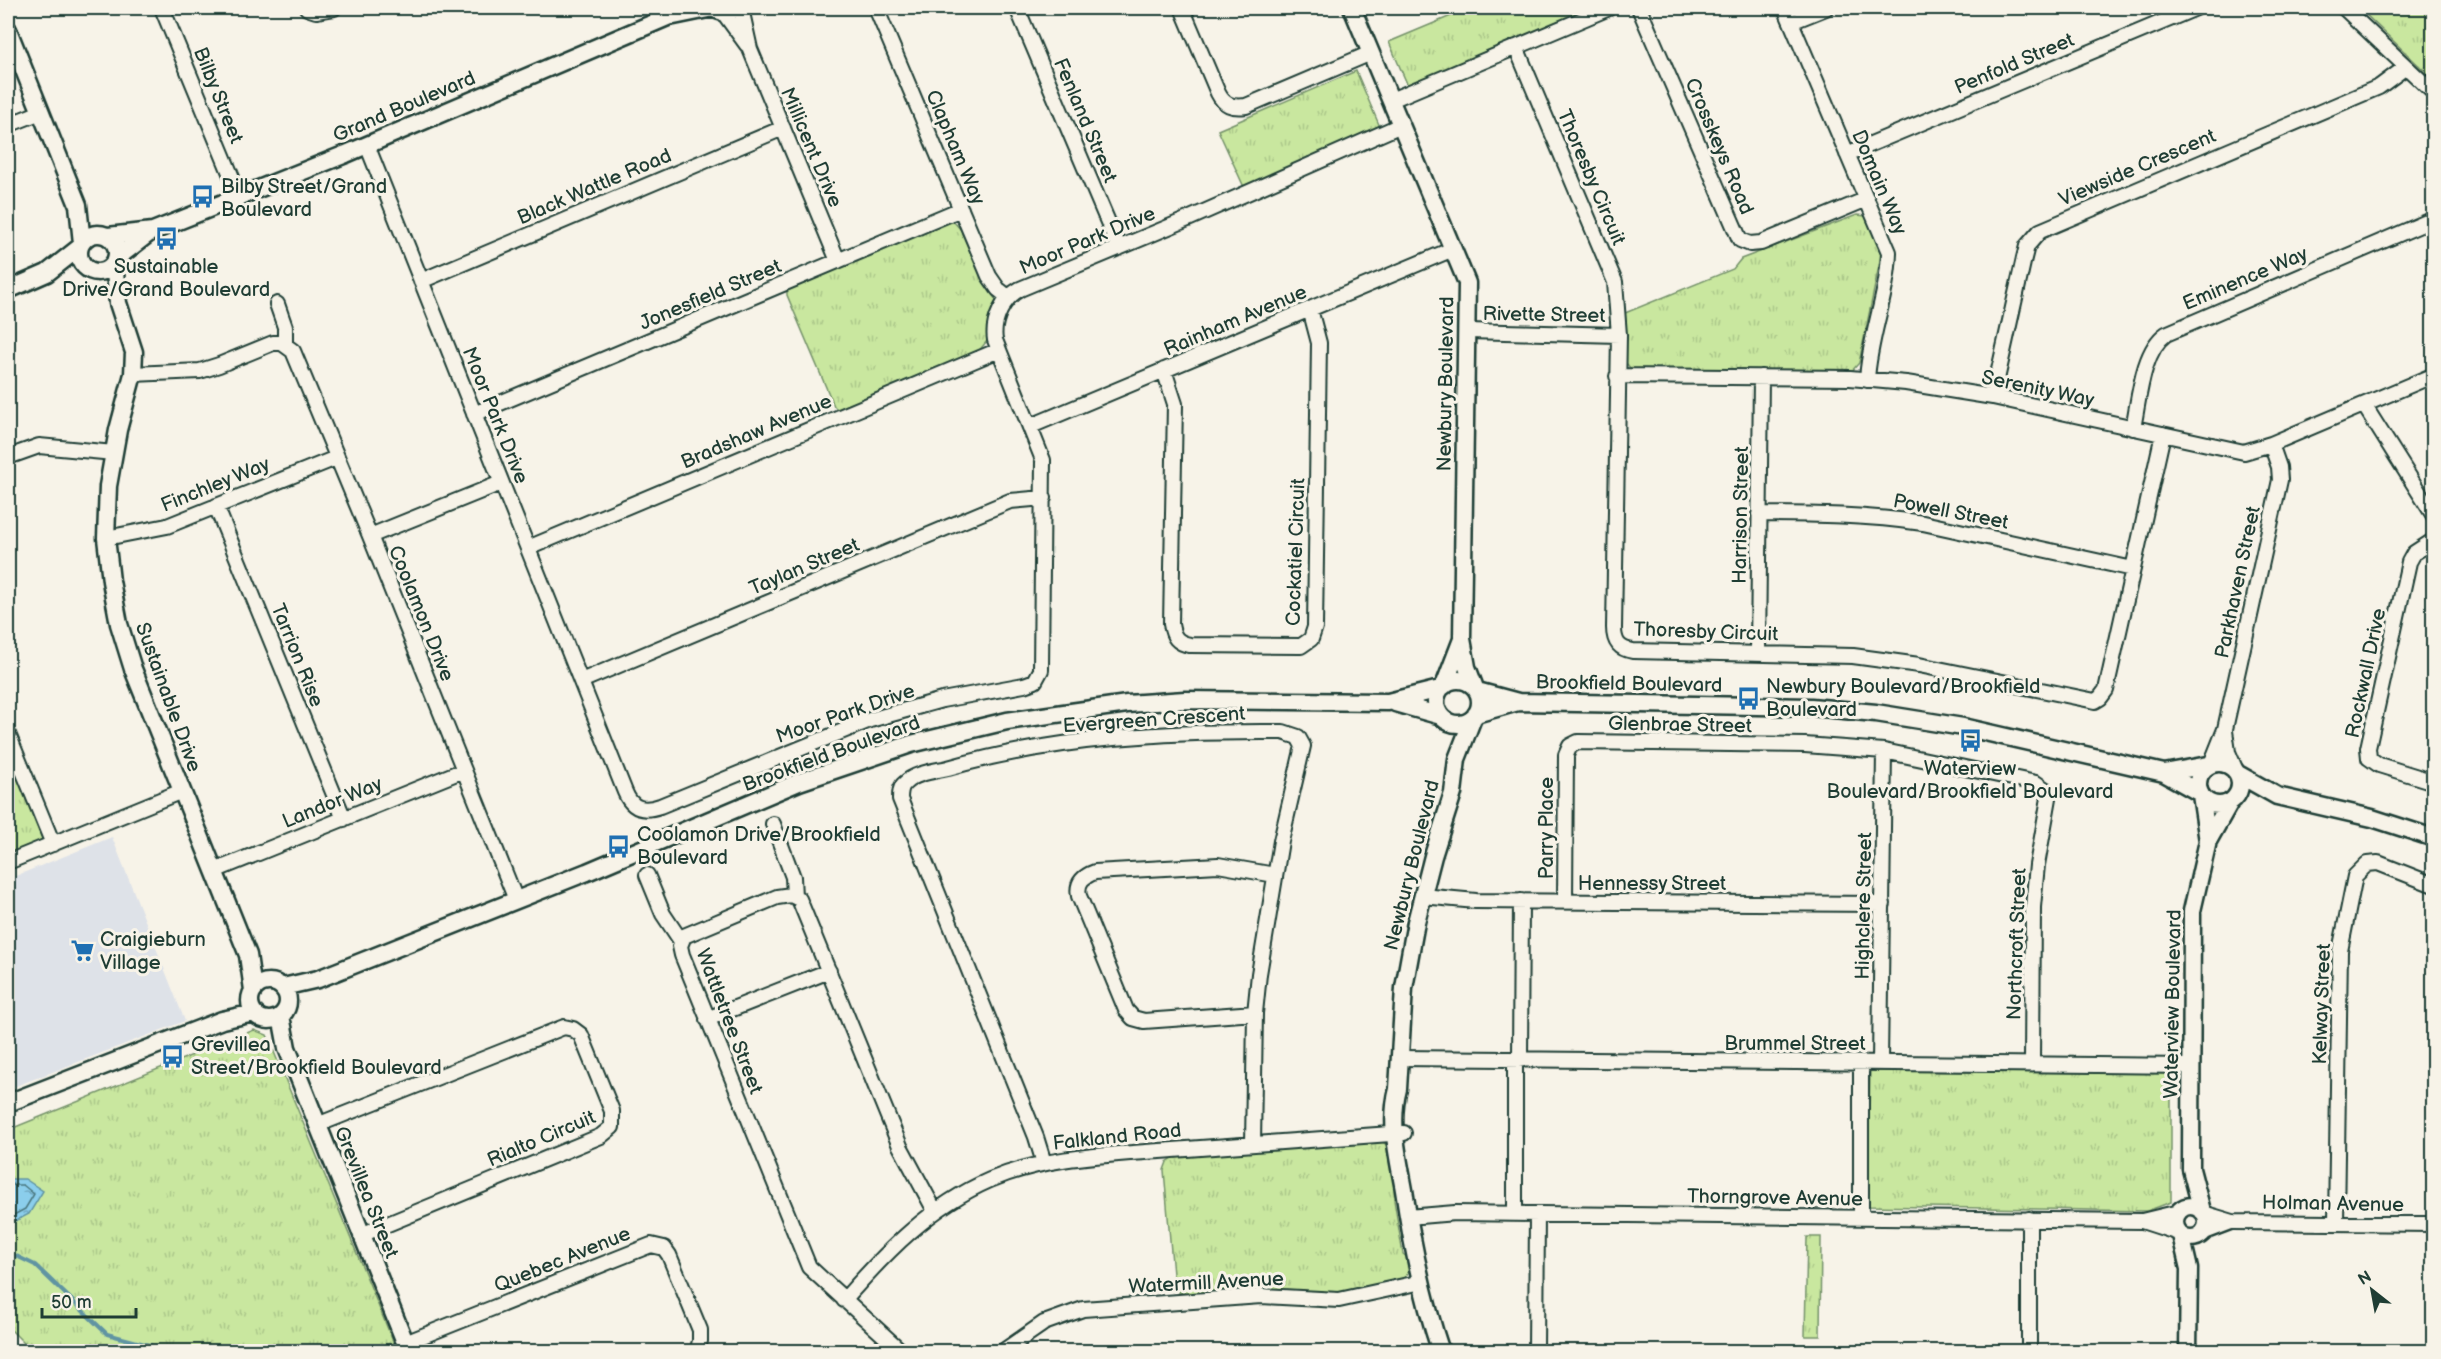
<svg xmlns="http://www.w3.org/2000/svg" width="2441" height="1359" font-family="'Balsamiq Sans',sans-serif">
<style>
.built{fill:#dee2e8}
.park{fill:url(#park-tufts);stroke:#74926a;stroke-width:1.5}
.water{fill:url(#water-ripples);stroke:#6094a2;stroke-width:1.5}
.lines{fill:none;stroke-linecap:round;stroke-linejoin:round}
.shore{stroke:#4a777e;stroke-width:1.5}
.stream{stroke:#6094a2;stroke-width:4}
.minor-casing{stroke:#1f3d34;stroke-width:18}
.tertiary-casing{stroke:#1f3d34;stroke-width:21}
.minor{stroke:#f7f3e8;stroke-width:14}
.tertiary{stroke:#f7f3e8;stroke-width:16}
.labels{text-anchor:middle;stroke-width:6;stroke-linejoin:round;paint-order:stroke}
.street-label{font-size:20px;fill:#1f3d34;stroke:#f7f3e8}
.poi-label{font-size:20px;fill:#1f3d34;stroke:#f7f3e8;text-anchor:start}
</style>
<defs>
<pattern id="park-tufts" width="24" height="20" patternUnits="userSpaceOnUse" patternTransform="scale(1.5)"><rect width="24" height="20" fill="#c9e79f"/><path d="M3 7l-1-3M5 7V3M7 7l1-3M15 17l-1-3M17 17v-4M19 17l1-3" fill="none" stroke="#acc78a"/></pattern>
<pattern id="water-ripples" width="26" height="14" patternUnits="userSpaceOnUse" patternTransform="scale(1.5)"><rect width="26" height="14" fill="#8bceec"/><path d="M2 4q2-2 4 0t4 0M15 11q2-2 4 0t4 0" fill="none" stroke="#71a8c0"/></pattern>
</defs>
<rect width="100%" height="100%" fill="#f7f3e8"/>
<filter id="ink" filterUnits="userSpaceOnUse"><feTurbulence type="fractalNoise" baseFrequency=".0167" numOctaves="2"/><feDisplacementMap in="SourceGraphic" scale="12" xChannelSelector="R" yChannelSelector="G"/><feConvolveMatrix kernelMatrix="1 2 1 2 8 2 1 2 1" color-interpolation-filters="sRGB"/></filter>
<g filter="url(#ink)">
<!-- built -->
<path class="built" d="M112,837L185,1021L8,1089V879Z"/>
<!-- park -->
<path class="park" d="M1470,8H1594L1408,86L1389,42Z
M2359,8H2433V79Z
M1356,71L1380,127L1244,187L1218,130Z
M1857,215L1866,216L1882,251L1859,363L1849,374L1632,370L1626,363L1625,313L1733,269L1741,259Z
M946,222H954L961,230L984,283L996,300L987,341L978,352L838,410L834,406L787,295V290Z
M8,734L53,844L8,862Z
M254,1030L267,1035L397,1351H32L8,1327V1130Z
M1870,1071L2171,1073V1202L2147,1211L1867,1206Z
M1375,1140C1398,1141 1395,1178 1398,1196L1394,1200L1403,1254C1412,1260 1412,1269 1405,1277L1396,1281L1346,1293L1262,1288L1188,1294L1179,1292L1174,1286L1164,1170L1167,1162L1176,1156L1363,1143Z
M1807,1237H1821L1820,1336H1805Z"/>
<!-- water -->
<path class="water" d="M25,1179L43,1191L29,1214L8,1225V1179Z"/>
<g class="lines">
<!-- shore -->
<path class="shore" d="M8,1185H23L34,1194L25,1209L8,1218"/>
<!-- stream -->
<path class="stream" d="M8,1252L35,1265L107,1334L175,1352"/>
<defs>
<path id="minor" d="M162,8L240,197
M307,8L316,11L334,8
M741,8L750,49L838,261
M876,8L989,276L998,289L1008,297
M1017,8L1119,248
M1182,8L1218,93C1224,105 1232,108 1246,106L1371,53
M1639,8L1740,240L1750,244L1761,243L1867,199
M1785,8L1889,252C1888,295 1869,337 1867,380
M2344,8L2434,93
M723,12L747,45
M1791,22L1826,8
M1516,47L1615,282L1619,335L1614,628C1614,642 1619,649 1633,651L1853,656L1919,665L2095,701L2100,698L2106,690L2163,434
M1391,100L1609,8
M8,125L41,112
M367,145L625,792C632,809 643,812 660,806L870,720L942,700L1024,685L1035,681L1041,670L1043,460L995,340C992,321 1003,298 1020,289L1188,219L1401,125
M1847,154L2196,8
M421,281L783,128
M277,304L285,327V344
M1468,331L1619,335
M1164,370L1175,404L1171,624C1173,637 1177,643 1190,645L1301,646L1311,639L1315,627L1319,343L1310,309
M133,374L200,371L219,365L273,343H282L293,351L370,536L516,900
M1617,376L1850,378L1906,383L1993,397L2244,452L2271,444L2434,375
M1993,397L2024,258L2027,246L2040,231L2379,87L2406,67
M2364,405L2434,516
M474,414L961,209
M1031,426L1453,249
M2133,428C2139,400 2142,351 2166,334L2434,219
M8,457L39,446L114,453
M216,506L344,819
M1759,514C1814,514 1868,515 1923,523L2133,569
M370,536L501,483
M106,538L167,526L336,458
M2434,540L2414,553L2409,562L2368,748L2369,758L2379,765L2434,782
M528,548L999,350
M1758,653L1761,377
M581,681L1010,501L1044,498
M2225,731L2228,752L2236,771
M8,734L53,844
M2211,764L2225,729L2280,480L2279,467L2271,444
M773,824L793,877L794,896
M8,862L182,791
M214,871L464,770
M647,875L663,914L681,941
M1422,896L1476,901L1883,904
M1565,901L1566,755L1570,746L1578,742L1805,745L1884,751L2036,783L2046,790L2049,798L2037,865L2033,907L2032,1064
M1255,1013L1144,1021L1133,1018L1126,1010L1079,896C1076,882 1084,876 1095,872L1218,865L1275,875
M707,1019L829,971
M1399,1058L2191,1066
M1520,1060L1521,901
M1880,1063L1884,751
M317,1125L564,1027L573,1029L581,1035L612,1111V1127L601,1136L361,1235
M1044,1163L1036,1137L900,799C900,793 900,787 905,783C915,773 935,771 948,768C1057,737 1170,731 1283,732L1298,737L1303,746L1281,841L1259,974L1255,1013L1253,1144
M2203,1213L2233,1222L2434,1224
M1515,1214V1060
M1408,1217L1455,1213L2142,1221L2179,1212
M1861,1218V1063
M2142,1221L2179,1233
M2336,1223L2340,951L2355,876L2367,864L2378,863L2434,885
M2202,1233L2231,1222
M844,1300C886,1252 930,1206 990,1180C1049,1155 1110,1155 1173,1150C1250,1144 1327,1139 1404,1133
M405,1343L651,1245L664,1248L669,1255L700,1330V1341L697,1352
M902,1352L809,1267L682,955L680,946L684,936L777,897L791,895L799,899L900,1146L935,1211
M1002,1352L1044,1323L1083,1309L1261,1296L1339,1300L1422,1282
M1536,1352L1537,1214
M2029,1352V1219"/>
<path id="tertiary" d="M713,8C721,13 729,13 737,8
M1352,8L1467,283L1462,639L1467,667L1475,688
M674,16L713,8
M8,30L78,205L82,243
M79 253a19 19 0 1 1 38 0a19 19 0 1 1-38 0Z
M108,236L153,231L346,154L670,16L683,8
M117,258L152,231
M114,263L118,303L134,352L133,374L118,430L108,486L106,538L111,581L119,624L133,669L248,955L253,990
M8,290L47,273L80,247
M1436 702a22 22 0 1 1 44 0a22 22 0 1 1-44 0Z
M1444,686L1462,639
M1477,691L1518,702
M1395,703L1441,716
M1476,714L1518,702L1811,707L1876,713L1963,727L2164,773L2208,765
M2198 784a21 21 0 1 1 42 0a21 21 0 1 1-42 0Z
M2164,773L2200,793
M2238,774L2277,796L2372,818L2434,838
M2201,795L2208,841
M250 1001a19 19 0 1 1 38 0a19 19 0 1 1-38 0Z
M283,987L318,979L587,872L799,782L911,744L1007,721L1127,704L1185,700L1388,702L1440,689
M281,1016L287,1048L299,1078L409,1352
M8,1103L222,1020L254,1013
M2175 1222a16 16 0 1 1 32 0a16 16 0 1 1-32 0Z
M2202,1211L2191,1169L2192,911L2208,841L2230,802
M2181,1235L2189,1269L2188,1352
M1441,1352C1423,1299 1412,1244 1404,1190C1398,1156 1389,1123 1398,1089L1404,988L1416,922L1433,856L1453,793L1457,759L1473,718"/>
</defs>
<!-- minor casing -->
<use href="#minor" class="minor-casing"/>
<!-- tertiary casing -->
<use href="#tertiary" class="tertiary-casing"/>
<!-- minor -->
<use href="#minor" class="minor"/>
<!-- tertiary -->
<use href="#tertiary" class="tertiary"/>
</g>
</g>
<!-- icons -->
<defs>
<symbol id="bus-bare" viewBox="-9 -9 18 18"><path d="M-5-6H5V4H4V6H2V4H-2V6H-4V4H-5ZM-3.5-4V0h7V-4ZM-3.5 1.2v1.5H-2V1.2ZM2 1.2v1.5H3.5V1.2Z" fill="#1f6fb2" stroke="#f7f3e8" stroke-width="2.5" paint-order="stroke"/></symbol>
<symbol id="supermarket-bare" viewBox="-9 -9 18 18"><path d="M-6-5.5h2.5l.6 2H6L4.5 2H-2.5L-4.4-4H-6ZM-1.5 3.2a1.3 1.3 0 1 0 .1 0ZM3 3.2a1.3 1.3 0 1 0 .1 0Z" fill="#1f6fb2" stroke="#f7f3e8" stroke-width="2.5" paint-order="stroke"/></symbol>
</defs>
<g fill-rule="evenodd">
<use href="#bus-bare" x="186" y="180" width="33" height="33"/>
<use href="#bus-bare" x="150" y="222" width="33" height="33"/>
<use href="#bus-bare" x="1732" y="682" width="33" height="33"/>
<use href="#bus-bare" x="1954" y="724" width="33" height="33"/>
<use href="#bus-bare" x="602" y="830" width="33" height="33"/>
<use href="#supermarket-bare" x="66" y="934" width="33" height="33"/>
<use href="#bus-bare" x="156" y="1040" width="33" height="33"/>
</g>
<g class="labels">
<!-- street labels -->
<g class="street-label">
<text transform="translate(2014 63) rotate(-23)" y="7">Penfold Street</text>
<text transform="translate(219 95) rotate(68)" y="7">Bilby Street</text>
<text transform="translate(404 106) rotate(-23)" y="7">Grand Boulevard</text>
<text transform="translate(1086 120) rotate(67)" y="7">Fenland Street</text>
<text transform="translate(1720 146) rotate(67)" y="7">Crosskeys Road</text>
<text transform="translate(812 147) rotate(67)" y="7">Millicent Drive</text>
<text transform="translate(956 147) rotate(67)" y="7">Clapham Way</text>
<text transform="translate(2137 167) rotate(-23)" y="7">Viewside Crescent</text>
<text transform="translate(1592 177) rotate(67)" y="7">Thoresby Circuit</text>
<text transform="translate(1880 182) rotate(67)" y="7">Domain Way</text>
<text transform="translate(594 186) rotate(-23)" y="7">Black Wattle Road</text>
<text transform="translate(1087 240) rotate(-23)" y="7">Moor Park Drive</text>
<text transform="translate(2245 278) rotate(-23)" y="7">Eminence Way</text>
<text transform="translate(710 294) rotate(-23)" y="7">Jonesfield Street</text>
<text transform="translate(1544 314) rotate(1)" y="7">Rivette Street</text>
<text transform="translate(1235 320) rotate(-23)" y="7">Rainham Avenue</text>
<text transform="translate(1445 384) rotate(-89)" y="7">Newbury Boulevard</text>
<text transform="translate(2038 388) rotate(12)" y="7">Serenity Way</text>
<text transform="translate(496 415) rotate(68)" y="7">Moor Park Drive</text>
<text transform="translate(756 431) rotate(-23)" y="7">Bradshaw Avenue</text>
<text transform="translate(215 484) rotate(-22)" y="7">Finchley Way</text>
<text transform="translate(1951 511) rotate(11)" y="7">Powell Street</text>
<text transform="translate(1740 515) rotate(-89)" y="7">Harrison Street</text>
<text transform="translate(1295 552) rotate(-88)" y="7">Cockatiel Circuit</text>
<text transform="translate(804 566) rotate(-23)" y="7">Taylan Street</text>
<text transform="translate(2237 582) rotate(-78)" y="7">Parkhaven Street</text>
<text transform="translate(422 613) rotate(68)" y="7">Coolamon Drive</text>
<text transform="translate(1706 631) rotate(2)" y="7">Thoresby Circuit</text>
<text transform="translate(298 655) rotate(68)" y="7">Tarrion Rise</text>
<text transform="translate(2365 673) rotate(-78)" y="7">Rockwall Drive</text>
<text transform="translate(1629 683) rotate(1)" y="7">Brookfield Boulevard</text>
<text transform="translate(169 697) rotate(70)" y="7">Sustainable Drive</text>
<text transform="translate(845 713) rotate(-19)" y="7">Moor Park Drive</text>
<text transform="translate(1154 719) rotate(-4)" y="7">Evergreen Crescent</text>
<text transform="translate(1680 724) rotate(1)" y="7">Glenbrae Street</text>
<text transform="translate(831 753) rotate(-20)" y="7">Brookfield Boulevard</text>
<text transform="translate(332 802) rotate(-22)" y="7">Landor Way</text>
<text transform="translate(1546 828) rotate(-90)" y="7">Parry Place</text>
<text transform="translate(1411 865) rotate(-76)" y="7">Newbury Boulevard</text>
<text x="1652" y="890">Hennessy Street</text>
<text transform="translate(1863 906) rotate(-89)" y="7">Highclere Street</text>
<text transform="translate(2016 944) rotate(-88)" y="7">Northcroft Street</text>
<text transform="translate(2172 1004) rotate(-89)" y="7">Waterview Boulevard</text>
<text transform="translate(2321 1004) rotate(-88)" y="7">Kelway Street</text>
<text transform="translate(730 1021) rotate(69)" y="7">Wattletree Street</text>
<text x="1795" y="1050">Brummel Street</text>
<text transform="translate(1117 1136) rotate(-6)" y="7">Falkland Road</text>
<text transform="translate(541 1138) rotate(-23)" y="7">Rialto Circuit</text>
<text transform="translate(367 1192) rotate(68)" y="7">Grevillea Street</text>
<text transform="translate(1775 1197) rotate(1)" y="7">Thorngrove Avenue</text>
<text transform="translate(2333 1203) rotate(1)" y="7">Holman Avenue</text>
<text transform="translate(562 1259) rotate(-22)" y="7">Quebec Avenue</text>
<text transform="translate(1206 1282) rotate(-3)" y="7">Watermill Avenue</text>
</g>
<!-- poi labels -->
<g class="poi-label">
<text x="221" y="193">Bilby Street/Grand<tspan x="221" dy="23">Boulevard</tspan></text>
<text x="166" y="273" text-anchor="middle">Sustainable<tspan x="166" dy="23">Drive/Grand Boulevard</tspan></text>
<text x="1766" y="693">Newbury Boulevard/Brookfield<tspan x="1766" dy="23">Boulevard</tspan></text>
<text x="1970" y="775" text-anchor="middle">Waterview<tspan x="1970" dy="23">Boulevard/Brookfield Boulevard</tspan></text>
<text x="637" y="841">Coolamon Drive/Brookfield<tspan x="637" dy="23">Boulevard</tspan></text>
<text x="100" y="946">Craigieburn<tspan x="100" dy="23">Village</tspan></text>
<text x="191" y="1051">Grevillea<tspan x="191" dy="23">Street/Brookfield Boulevard</tspan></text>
</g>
</g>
<!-- margin -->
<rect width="2441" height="1359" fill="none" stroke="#f7f3e8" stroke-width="30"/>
<rect x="15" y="15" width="2411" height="1329" fill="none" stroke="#1f3d34" stroke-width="2" filter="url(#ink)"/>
<!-- north arrow -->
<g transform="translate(2372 1290) rotate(329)" stroke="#f7f3e8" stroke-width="4.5" paint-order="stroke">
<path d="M0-4.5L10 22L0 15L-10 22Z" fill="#1f3d34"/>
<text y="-9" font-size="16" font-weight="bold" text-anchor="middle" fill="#1f3d34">N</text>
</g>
<!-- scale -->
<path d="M42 1308v9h94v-9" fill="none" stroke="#1f3d34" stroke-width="3"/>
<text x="51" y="1308" font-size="18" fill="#1f3d34" stroke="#f7f3e8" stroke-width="4.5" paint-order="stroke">50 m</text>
</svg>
